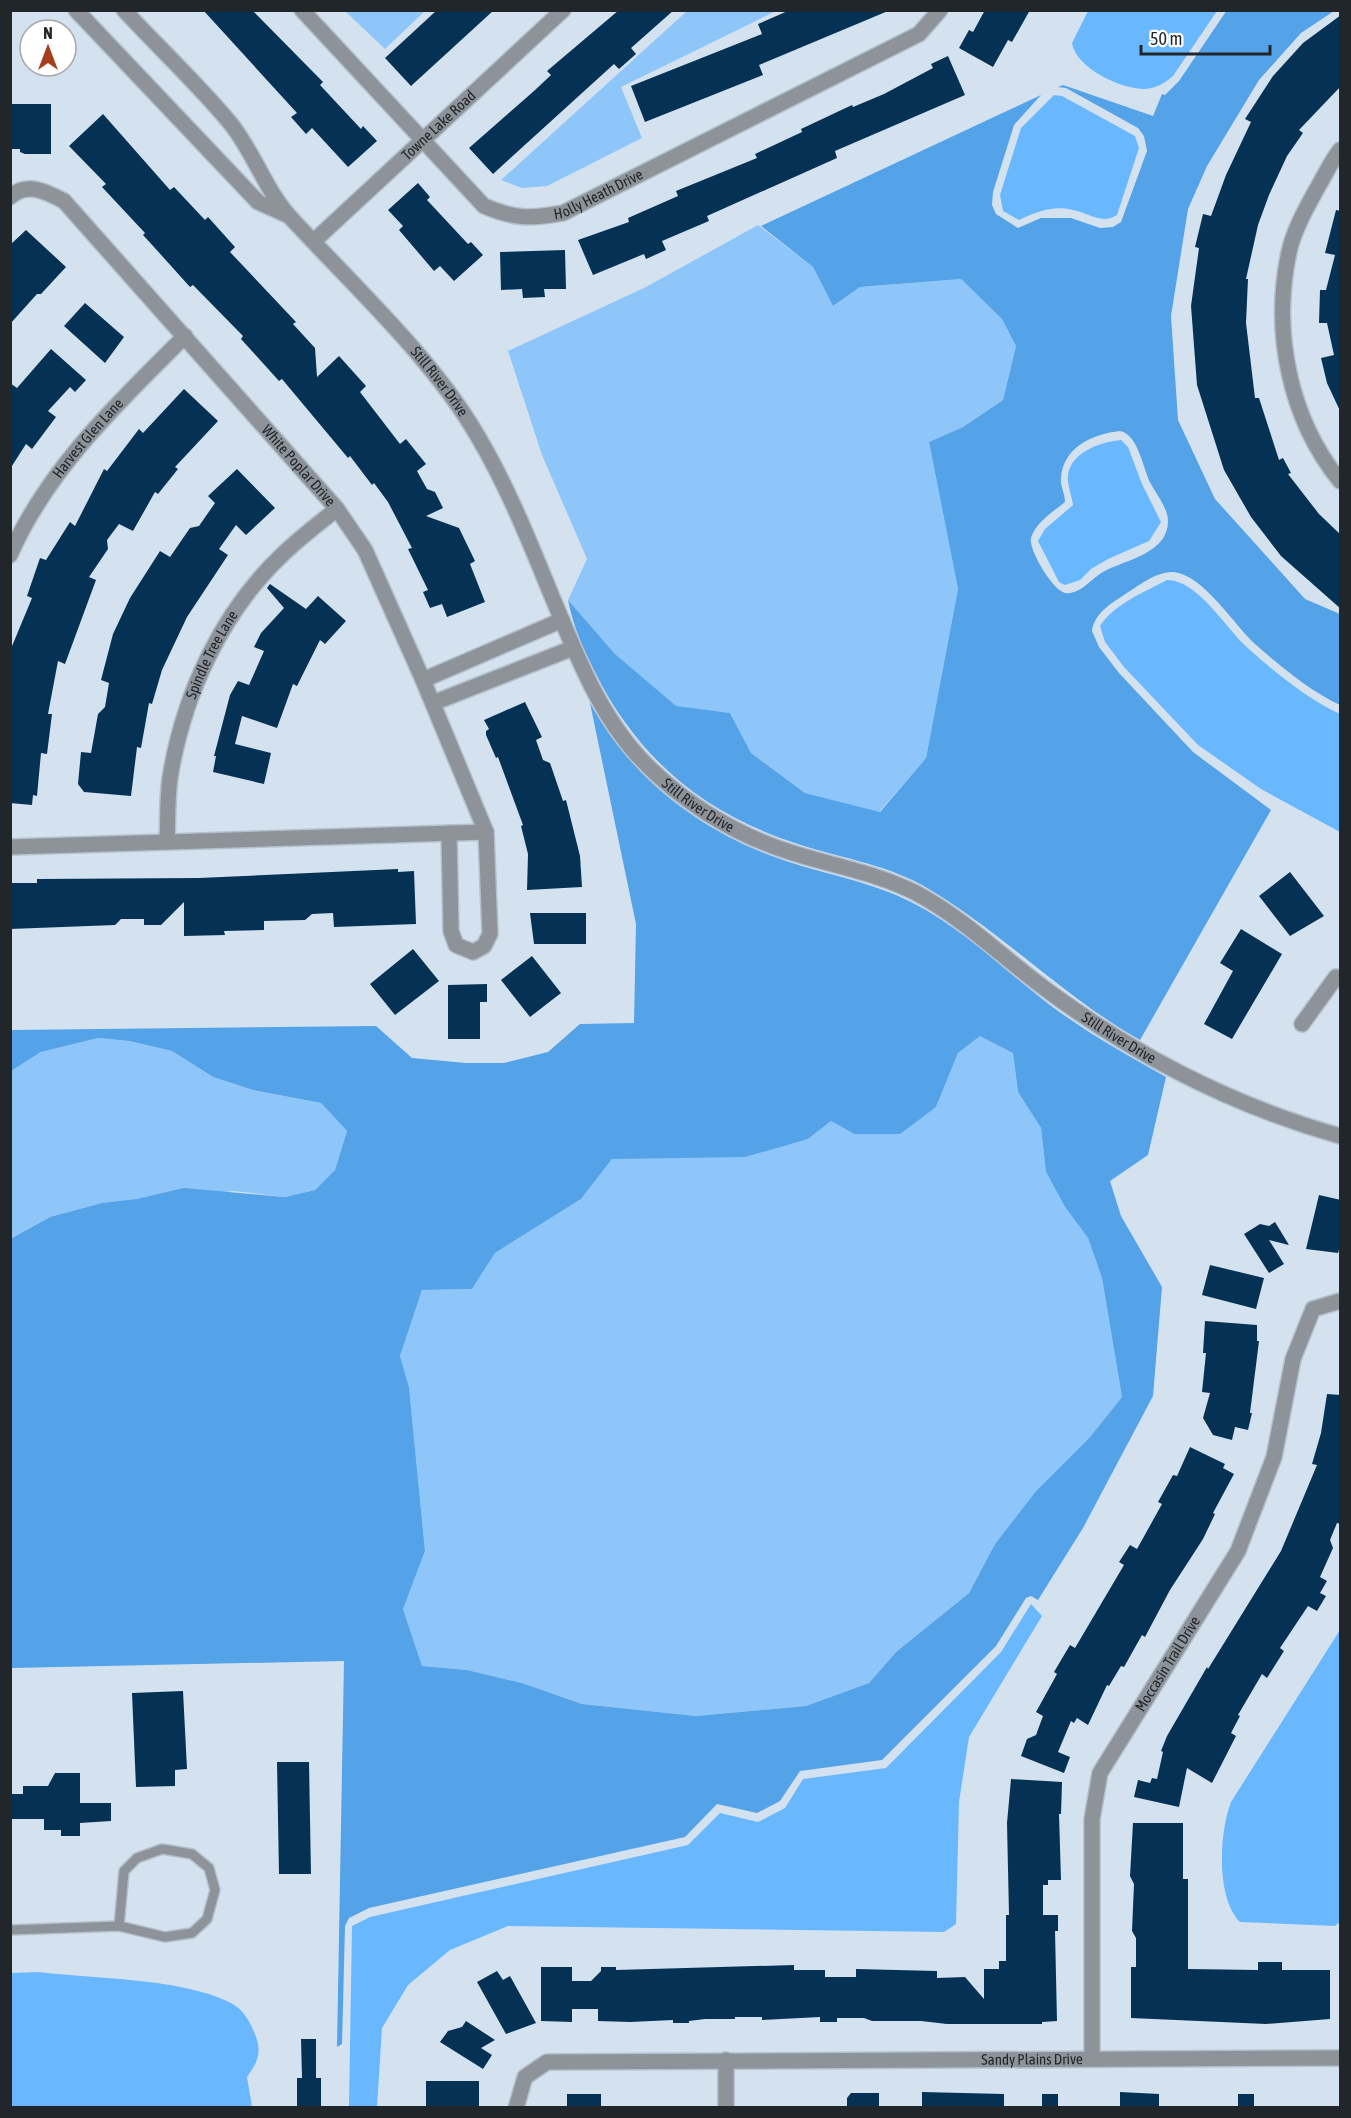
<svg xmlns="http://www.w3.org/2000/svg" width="1351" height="2118" font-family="'Asap Condensed',sans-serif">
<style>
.green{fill:#8fc6f9}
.forest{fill:#54a2e7;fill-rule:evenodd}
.water{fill:#69b8fe}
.building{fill:#053254}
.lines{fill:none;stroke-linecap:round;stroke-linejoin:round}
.service-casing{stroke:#b4c0cd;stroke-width:12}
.minor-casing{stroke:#b4c0cd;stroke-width:18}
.service{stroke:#8d9399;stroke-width:9}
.minor{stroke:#8d9399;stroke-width:15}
.labels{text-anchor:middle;stroke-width:6;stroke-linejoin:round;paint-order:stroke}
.street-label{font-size:15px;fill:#21262b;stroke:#fff}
</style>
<rect width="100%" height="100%" fill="#d4e2f0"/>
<!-- green -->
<path class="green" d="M345,11H425L385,49Z
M687,11H776L621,87L642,138L547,186L522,188L501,180Z
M758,225L813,267L833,306L860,287L961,279L1002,319L1016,346L1003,400L963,427L929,442L958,589L926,758L879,812L805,793L751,753L730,713L676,707L615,654L568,600L587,559L542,455L508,351L646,287Z
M981,1035L1013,1053L1018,1092L1041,1128L1046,1172L1065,1207L1088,1238L1102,1278L1122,1397L1090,1437L1036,1491L995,1544L969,1593L896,1652L869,1683L806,1706L696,1716L582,1704L522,1683L467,1670L422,1666L403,1609L425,1551L409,1387L400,1356L422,1290L472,1289L495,1253L581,1199L612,1159L808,1139L831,1121L854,1134L936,1107L958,1053Z
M98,1038L128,1041L172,1051L213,1077L253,1090L321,1103L347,1131L335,1170L315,1190L285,1197L234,1191L102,1203L50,1217L11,1238V1071L41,1052Z"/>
<!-- forest -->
<path class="forest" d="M1227,10L1334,11L1301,33L1259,80L1207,166L1188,209L1171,316L1178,420L1215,499L1305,599L1340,614V705C1310,691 1280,666 1255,644C1234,625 1203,574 1173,572C1157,571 1138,586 1124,595C1110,604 1094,614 1092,631L1099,647L1119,673L1193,752L1271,810L1140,1040C1062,996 999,929 922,885C882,863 835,857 792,842C702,812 637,757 595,672C583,648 573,626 568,600L615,654L676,706L730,713L751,753L805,793L880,812L926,758L958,589L929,442L963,427L1003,400L1016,346L1002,319L961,279L860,287L833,306L813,267L761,226L1041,95L1014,125L993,192L992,205L996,214L1018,228L1041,218H1071L1100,228L1113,227L1121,222L1147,151L1144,136L1138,128L1066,88L1058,87L1063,85L1153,116L1162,94L1165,95L1179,81ZM1120,431C1139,435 1143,470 1151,484C1157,495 1168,509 1168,521C1168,554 1124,560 1103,572C1091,579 1080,595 1065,593C1053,591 1028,549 1031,538C1036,522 1053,512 1065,502C1065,493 1060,486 1061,478C1063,447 1093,434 1120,431Z
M590,703C632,780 704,834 786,861C828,875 872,882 911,902C961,927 1003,969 1046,1002C1084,1031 1125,1054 1166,1077L1148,1155L1110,1181L1121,1216L1162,1287L1153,1396L1083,1528L1038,1600L1031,1596L1026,1598L996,1646L882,1760L800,1771L780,1801L757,1813L717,1804L685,1837L369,1908L349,1918L345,1926L342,2044L337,2047L344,1661L11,1668L10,1239L50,1217L102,1203L137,1199L184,1188L285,1197L315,1190L335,1170L347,1131L321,1103L253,1090L213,1077L172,1051L129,1041L98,1038L41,1052L11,1071V1030L376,1026L412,1058L466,1063H504L548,1052L580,1024L634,1023L636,924ZM980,1036L1013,1053L1018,1092L1041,1128L1046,1172L1065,1207L1088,1238L1102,1278L1122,1397L1090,1437L1036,1491L995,1544L969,1593L896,1652L869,1683L806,1706L696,1716L582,1704L522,1683L467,1670L422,1666L403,1609L425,1551L409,1387L400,1356L422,1290L472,1289L495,1253L581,1199L612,1159L745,1157L808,1139L831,1121L854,1134H900L936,1107L958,1053Z"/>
<!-- water -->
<path class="water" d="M1088,11V10L1217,11L1173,76C1165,83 1155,89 1143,89C1119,88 1076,68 1072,43Z
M1054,95L1062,96L1135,136L1139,148L1117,215C1102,225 1089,213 1073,210C1054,205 1036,212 1019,220L1003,211L1000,195L1021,128Z
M1121,440L1128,447L1142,484L1161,522L1149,541L1108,559L1091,569L1080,580L1065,585L1059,582L1038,541L1045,529L1073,505C1072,497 1069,490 1068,482C1065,454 1099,442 1121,440Z
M1167,580C1199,580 1227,631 1250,650C1277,674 1308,699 1340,714V832L1261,789L1198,745L1124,667L1105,642L1100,626C1114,604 1145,592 1167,580Z
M1031,1604L1042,1616L969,1737L959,1802L956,1924L944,1932L508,1926L450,1950L408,1985L382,2028L377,2107H349L352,1926L370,1917L688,1845L720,1813L758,1822L785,1808L803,1779L886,1768L1001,1652Z
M1340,1630V1922L1335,1926L1240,1922C1216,1898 1219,1833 1231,1802Z
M39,1972C94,1979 180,1978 229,2002C243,2008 251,2023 256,2037C262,2053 257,2063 247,2077L252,2107H11V1973Z"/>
<!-- building -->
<path class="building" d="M203,10H252L323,82L320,85L361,129L363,126L377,141L348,167L312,128L306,134L291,117L297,113Z
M437,10H494L411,86L385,58Z
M619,10H674L631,48L636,54L619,69L614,64L493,174L469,148L534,91L551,75L547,71Z
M790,10L888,11L759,65L763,75L645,122L631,86L762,34L758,24Z
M985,10H1030L1012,42L1008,40L993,67L959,48L969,30L973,32Z
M1341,15V86L1299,130L1303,133L1287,156L1269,195L1258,225L1246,279H1248L1246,323L1255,398H1259L1279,460L1283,458L1291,473L1288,474L1319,514L1341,535V609L1281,556L1251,517L1224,470L1197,385L1191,306L1199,248L1195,247L1203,214L1211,216L1226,175L1251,122L1245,119L1273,76L1303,43Z
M948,56L965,95L835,151L837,158L707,216L709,221L662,241L666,250L646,259L644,254L593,275L578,240L629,222L628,218L678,196L676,191L757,158L755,154L802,132L801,129L852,105L853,107L884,94L933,68L931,64Z
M11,104H51V154H25L20,152V149H11Z
M103,114L170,190L174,187L205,220L208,217L235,247L230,252L296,322L293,324L315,348L317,377L339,356L366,386L360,392L400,444L406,439L426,464L417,471L427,489L435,492L443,508L426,516L459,528L475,561L470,564L485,602L447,617L442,604L430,608L423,592L428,590L408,549L412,548L388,502L374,483L372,485L350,456L348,458L282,379L279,381L241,339L243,336L193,285L190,287L154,247L143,235L145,233L102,187L106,184L69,146Z
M418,183L430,197L427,200L468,244L471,242L483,255L454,281L440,266L434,271L399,230L403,226L388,210Z
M1336,210L1341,211V413L1327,383L1321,358L1334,355L1327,323H1319L1320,290H1326L1335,255L1325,253Z
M26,230L66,267L41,294H37L10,324V245Z
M565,250L566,289H544L545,297L523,298L522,289L501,290L500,252Z
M85,303L124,337L105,363L64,326Z
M51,349L86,380L75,392L70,387L48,411L56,417L32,449L26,444L10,469V383L17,388Z
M184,389L218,421L175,467L178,469L158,494L155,492L133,531L119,524L107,540L108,549L89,577L96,580L65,664L58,661L48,714H52L47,754L41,753L37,796L33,795L32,805L10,803V651L32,598L27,596L40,558L46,560L70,522L75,526L104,469L107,471L139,429L143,433Z
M237,469L275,508L246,535L236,525L219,549L228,555L187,617L162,670L152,704L149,703L141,748L137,747L131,796L84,792L78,784L81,752L91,753L98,714L105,707L109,683L101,680L113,634L130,598L160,551L170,557L190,528L199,526L215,503L208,496Z
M270,584L306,609L318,596L346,621L325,644L320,640L297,686L293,684L277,728L242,716L235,744L271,753L264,784L213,772L216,756H214L230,695L238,681L249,685L264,651L254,647L261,633L284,608L267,588Z
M525,702L542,737L536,740L543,760L550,763L563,801L566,800L580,856L582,887L527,890L528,854L521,826L523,825L498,757L496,758L486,735V731L489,729L484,720Z
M398,869V872L414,871L416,924L334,927L333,913L312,914L305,920L264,921V930L224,931L225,935L184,936V902L161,925H144V919H121L115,925L10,929V883H37V879L199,878Z
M1290,872L1324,916L1290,936L1259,896Z
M530,913H586V944H534Z
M1241,929L1282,954L1232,1039L1204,1024L1233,971L1220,963Z
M413,949L439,981L395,1015L370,984Z
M532,956L561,993L530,1017L501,980Z
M487,984V1002H480V1039H448V985Z
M1319,1195L1341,1200V1242L1338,1253L1306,1249Z
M1275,1222L1289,1245L1269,1240L1284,1264L1269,1273L1244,1234L1260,1224L1269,1226Z
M1210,1265L1264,1278L1256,1309L1202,1295Z
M1205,1321L1257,1325V1341H1259L1250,1413H1252L1248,1430L1235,1427L1232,1440L1213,1435L1203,1418L1210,1393L1202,1392L1206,1353H1203Z
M1327,1394L1341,1395V1524L1337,1523L1330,1540L1333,1548L1320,1577L1327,1581L1320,1593L1326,1596L1317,1611L1308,1606L1280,1648L1284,1651L1267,1678L1262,1674L1238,1715L1240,1716L1231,1733L1236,1736L1212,1783L1187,1768L1179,1807L1134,1797L1138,1780L1150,1783L1152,1778L1157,1779L1163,1752L1161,1751L1167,1736L1207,1667L1208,1669L1281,1551L1317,1465L1312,1464L1321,1433Z
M1190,1447L1225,1464L1223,1468L1234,1474L1213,1513L1215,1514L1203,1539L1170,1590L1145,1637L1142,1635L1124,1667L1121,1666L1109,1686L1107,1685L1088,1725L1077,1718L1074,1723L1071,1721L1058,1752L1070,1757L1064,1773L1021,1756L1027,1739L1036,1735L1043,1716L1036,1712L1057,1674L1054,1672L1070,1645L1075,1648L1124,1565L1119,1562L1130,1545L1137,1549L1162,1504L1158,1502L1173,1475L1177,1476Z
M183,1691L187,1769L175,1770V1786L136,1787L132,1693Z
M277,1762H309L311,1874H279Z
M55,1773H80V1803H111V1821L80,1823V1836H61V1830H44V1819H10V1794H23V1786H48Z
M1011,1779L1062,1782L1061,1814H1059L1061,1880H1048V1885H1043V1915H1058V1931H1055L1057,2021L1042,2022V2024H947L921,2021H872L864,2018H837V2022H820V2017L762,2020V2017H735V2019H705L689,2021V2023H673V2020L630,2022L598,2021V2009H572V2022L541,2021V1967H572V1981H591L601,1971V1967H616V1970L794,1965V1970H825V1977H856V1969L937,1971V1978L965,1977L984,1999V1969H999V1961H1006V1915H1009L1007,1823Z
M1133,1823H1183V1879H1188V1969L1258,1970V1962H1282V1970H1330V2019L1266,2024L1131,2018V1967H1136V1938L1132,1931L1134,1884L1130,1876Z
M497,1971L503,1980L510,1976L536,2023L506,2034L477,1982Z
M466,2021L495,2040L481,2048L492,2055L483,2069L440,2042L448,2031L462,2027Z
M301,2039H316V2078H321V2108H297V2078H302Z
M426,2081H479V2108H426Z
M922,2092L1004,2094V2108H922Z
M1120,2092L1159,2094V2108H1120Z
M851,2093H879V2108H847V2098Z
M567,2094H601V2108H567Z
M1042,2094H1058V2108H1042Z
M1238,2094H1254V2108H1238Z"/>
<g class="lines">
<defs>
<path id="service" d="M10,1930L119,1926L165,1937L192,1933L207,1919L215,1890L209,1868L192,1854L162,1849L137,1858L124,1871L119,1926"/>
<g id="minor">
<path d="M76,10L258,202L287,215"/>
<path id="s1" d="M124,10C159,48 198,84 231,124C254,153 266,191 291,218C351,283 433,359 477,435C508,487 530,543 553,599C576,654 599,714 640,758C681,802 735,835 793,853C834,866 877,873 916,893C967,920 1008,963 1055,996C1142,1059 1237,1107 1340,1136"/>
<path id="s2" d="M302,10L484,206C515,219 530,219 563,213L919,34L940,10"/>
<path d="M1340,150C1332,160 1326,173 1319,185C1308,205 1294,229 1289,252C1272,331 1289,418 1340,481"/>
<path id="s3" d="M10,197C27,181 47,192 64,201L337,509L365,550L423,680L486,832L490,934L484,946L473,952L456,945L451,931L449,833"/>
<path id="s4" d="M314,241L563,10"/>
<path id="s5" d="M10,555C48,468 119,402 185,336"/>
<path d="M423,680L562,620"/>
<path d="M433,703L573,648"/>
<path id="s6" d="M167,842C168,821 167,799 170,778C183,696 221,613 281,556C298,539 318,524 337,509"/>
<path d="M10,847L486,832"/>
<path d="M1302,1024L1336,977L1340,978"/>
<path id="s7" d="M1092,2058V1819L1100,1773L1238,1551L1274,1457L1293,1359L1313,1309L1340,1301"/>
<path d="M726,2060V2108"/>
<path id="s8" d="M516,2108L525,2077L547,2062L1340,2058"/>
</g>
</defs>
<!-- service casing -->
<use href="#service" class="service-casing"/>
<!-- minor casing -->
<use href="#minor" class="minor-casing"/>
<!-- service -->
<use href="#service" class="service"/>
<!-- minor -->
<use href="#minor" class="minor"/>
</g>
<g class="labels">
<!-- street labels -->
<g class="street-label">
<text dy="5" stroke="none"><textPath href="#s4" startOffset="170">Towne Lake Road</textPath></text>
<text dy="5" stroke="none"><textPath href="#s2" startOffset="388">Holly Heath Drive</textPath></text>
<text dy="5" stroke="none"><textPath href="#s1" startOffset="489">Still River Drive</textPath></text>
<text dy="5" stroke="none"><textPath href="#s5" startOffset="141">Harvest Glen Lane</textPath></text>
<text dy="5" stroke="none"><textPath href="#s3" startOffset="412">White Poplar Drive</textPath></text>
<text dy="5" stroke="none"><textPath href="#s6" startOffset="195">Spindle Tree Lane</textPath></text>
<text dy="5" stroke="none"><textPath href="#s1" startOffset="993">Still River Drive</textPath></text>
<text dy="5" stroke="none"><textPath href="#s1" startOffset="1479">Still River Drive</textPath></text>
<text dy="5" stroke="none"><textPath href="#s7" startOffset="414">Moccasin Trail Drive</textPath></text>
<text dy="5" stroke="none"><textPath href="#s8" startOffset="544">Sandy Plains Drive</textPath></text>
</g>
</g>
<!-- border -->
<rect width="1351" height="2118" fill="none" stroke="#21262b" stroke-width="24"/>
<!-- north arrow -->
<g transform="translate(48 48)"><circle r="28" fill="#ffffff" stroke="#a6a8aa" stroke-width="1.5"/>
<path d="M0-4.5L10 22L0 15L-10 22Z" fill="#a53e1d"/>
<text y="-9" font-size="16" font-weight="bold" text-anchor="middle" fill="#21262b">N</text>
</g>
<!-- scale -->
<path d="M1141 45v9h129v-9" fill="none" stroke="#21262b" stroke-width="3"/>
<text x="1150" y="45" font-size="18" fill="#21262b" stroke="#ffffff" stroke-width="4.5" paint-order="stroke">50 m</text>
</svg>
